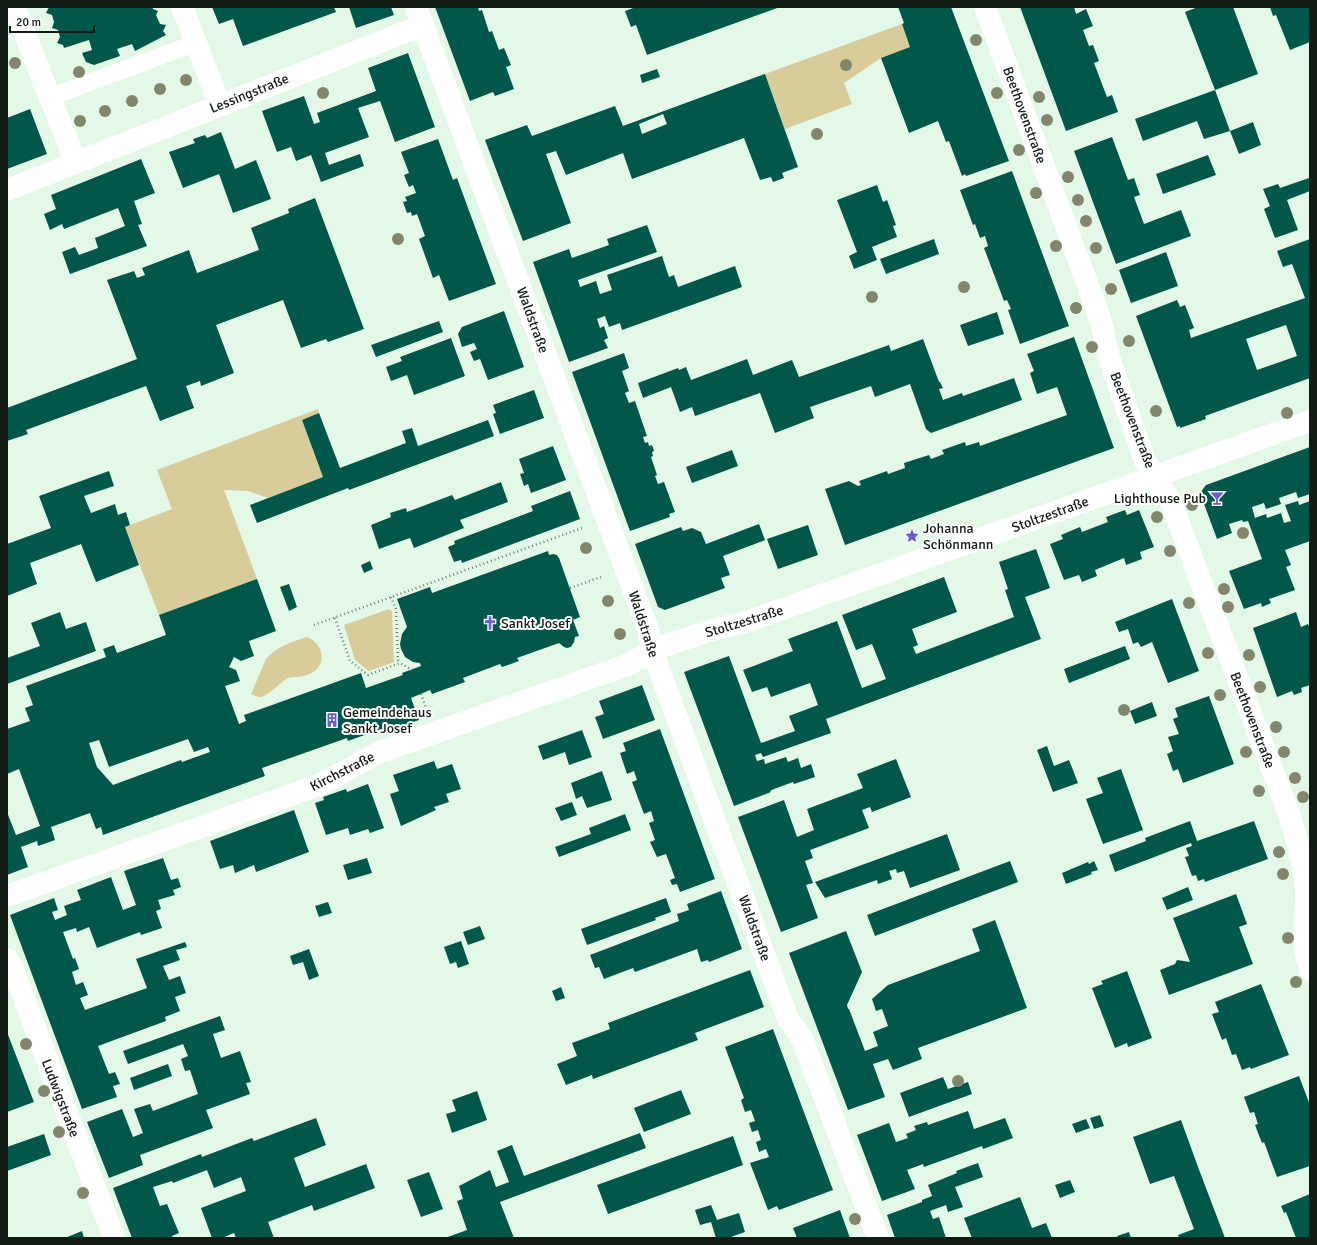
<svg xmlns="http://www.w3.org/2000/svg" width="1317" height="1245" font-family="Signika,sans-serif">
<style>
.green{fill:#d8cc9a}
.building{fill:#01584a;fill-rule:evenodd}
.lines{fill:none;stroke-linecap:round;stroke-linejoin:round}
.path{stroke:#728074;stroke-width:2.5;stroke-dasharray:1 3;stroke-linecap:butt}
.service{stroke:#fff;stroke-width:17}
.pedestrian{stroke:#fff;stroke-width:22}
.minor{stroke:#fff;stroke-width:22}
.tree{fill:#81866c}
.labels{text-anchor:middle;stroke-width:4;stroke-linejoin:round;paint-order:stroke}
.street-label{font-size:14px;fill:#121a14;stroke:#fff}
.poi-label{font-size:14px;fill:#121a14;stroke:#fff;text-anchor:start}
</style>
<rect width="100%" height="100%" fill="#e3f8e6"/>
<!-- green -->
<path class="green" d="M902,24L910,47L881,58L844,83L852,104L785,129L765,74Z
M318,409L319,413L302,420L323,477L268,498L248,491L224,490L257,579L159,615L125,527L172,509L157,470Z
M389,609L392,611L394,662L369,671L355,660L344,625Z
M307,637C314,640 319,645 321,652C325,668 311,676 297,677C294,677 291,677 288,678C280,682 268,697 260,697C257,697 253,695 251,694L266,659C277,646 292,642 307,637Z"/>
<!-- building -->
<path class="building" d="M49,7H152L153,9L158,11L156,15L160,24L166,25L163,31L166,35L135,51L132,44L117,49L120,56L94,65L86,62L82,53L92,50L89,40L64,48L63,45L57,43L60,37L58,30L52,28L54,22L52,15L46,13Z
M212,7H334L336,12L243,46L233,19L219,24Z
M349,7H391L394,15L356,28Z
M435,7H478L479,11L482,10L489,32L492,31L499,50L504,48L511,65L506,67L514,89L495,96L493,92L470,101Z
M636,7H780L647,55L636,25L631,27L625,11Z
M898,7H951L1009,161L966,176L965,174L962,176L949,141L946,142L938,121L909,133L881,58L910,47L902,24L904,23Z
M1020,7H1074L1076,14L1086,9L1093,26L1083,30L1089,46L1093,45L1099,61L1094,63L1107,97L1112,95L1118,112L1066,131Z
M1198,7H1233L1258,74L1215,90L1230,131L1204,139L1197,121L1143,141L1135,119L1215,90L1185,12Z
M1270,7H1310V42L1290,50L1276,15L1273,16Z
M408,53L435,127L395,142L380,101L358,108L369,137L325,153L329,165L360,154L364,166L321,182L311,155L296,161L291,147L277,152L262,111L304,96L314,124L320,122L317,113L376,91L368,68Z
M657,69L660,77L642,83L640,75Z
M765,74L798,167L782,173L784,178L773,182L771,177L760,180L744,138L632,179L623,153L566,175L556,151L546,154L571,223L523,241L485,140L527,125L532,136L615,106L623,126ZM663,114L667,124L642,134L639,124Z
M30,109L47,154L7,169V118Z
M1253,122L1261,145L1239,154L1230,131Z
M221,132L235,169L256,160L271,199L233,213L219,174L183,188L169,152L195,143L193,139L205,135L207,138Z
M1112,137L1128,180L1134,178L1140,195L1134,197L1144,224L1181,210L1191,236L1116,264L1074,151Z
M438,139L453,180L457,178L496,284L449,301L439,275L433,278L419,239L425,236L417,214L412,216L411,212L407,213L403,202L407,201L405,197L416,193L413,185L409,187L404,175L409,173L401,152Z
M1208,155L1216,175L1163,194L1156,174Z
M141,159L155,193L134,201L142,224L138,225L147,246L70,274L62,252L75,247L79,255L98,248L95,238L125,226L118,208L64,229L62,224L50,230L44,214L56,209L51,195Z
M1012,171L1069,326L1020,344L1008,310L1011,309L1007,300L1004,301L984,248L988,246L985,236L980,238L975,224L973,225L960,190Z
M1309,178L1310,191L1287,200L1298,230L1275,238L1264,209L1270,206L1263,189L1278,184L1280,188Z
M877,185L883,202L887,200L896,225L893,226L897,237L872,247L877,260L854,269L849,256L857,252L837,200Z
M315,198L364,329L328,342L326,339L301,348L283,300L216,325L234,373L201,386L200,381L186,386L194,408L160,421L146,386L26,430L28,434L7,441V408L137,359L107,280L134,271L137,278L145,275L142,268L189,250L197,273L259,250L251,228L289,213L288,209Z
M647,225L657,252L578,280L580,287L596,281L600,294L612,290L607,275L662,256L669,277L674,275L678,287L735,266L742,287L622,330L620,323L609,327L605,316L597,319L600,328L604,326L608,338L604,340L608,348L569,362L533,262L569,249L572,258L609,245L607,239Z
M934,239L939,254L886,274L880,259Z
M1310,239V378L1205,416L1206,419L1180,428V426L1177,427L1136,316L1177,300L1180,307L1185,305L1194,328L1189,330L1191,338L1305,298L1292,264L1283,267L1277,251ZM1286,325L1297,356L1257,370L1246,339Z
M1166,252L1178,286L1131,303L1119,270Z
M504,311L524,367L488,380L480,359L474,361L470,352L477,349L474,343L462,347L458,334L462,327Z
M997,312L1004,334L968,346L960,325Z
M439,321L443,332L376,357L371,345Z
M1074,337L1114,448L845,545L825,489L849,481L858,486L861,485L859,481L887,471L888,474L905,468L904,463L929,455L931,459L944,454L942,450L965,442L966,446L979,442L980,446L1067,415L1057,387L1037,394L1030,373L1034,371L1027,354Z
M451,338L465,376L414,395L407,375L391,381L386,367L402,361L400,357Z
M923,339L939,382H940L943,388L939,389L943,400L962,393L963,396L1014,378L1022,400L931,433L926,429L910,384L875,397L871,386L810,407L814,418L775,433L760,393L695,416L692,407L680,412L671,387L643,398L638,383L678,368L679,370L686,367L691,380L747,359L753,375L792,360L799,377L889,345L891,351Z
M624,353L629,368L622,371L629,391L625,393L629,403L635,401L647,436L643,437L645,443L648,442L649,446L652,445L654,451L652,452L653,456L651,457L657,475L655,476L658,484L664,482L675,512L669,514L670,517L630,531L572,372Z
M534,390L544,418L500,434L493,414L496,413L493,405Z
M319,413L340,468L406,443L402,431L412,428L418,446L488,420L494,436L349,490L348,488L257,523L250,505L323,477L302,420Z
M553,446L566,480L531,493L528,484L524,486L520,474L524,473L519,459Z
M1310,447V494L1298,498L1296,492L1279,498L1281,504L1266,509L1264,503L1252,507L1255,518L1266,514L1267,518L1281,513L1284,523L1291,521L1285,505L1298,501L1299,505L1310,501V541L1285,550L1291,565L1286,567L1295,590L1269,599L1271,603L1262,607L1261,603L1244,609L1229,571L1262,559L1248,521L1243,522L1242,520L1229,524L1232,533L1217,539L1200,493L1206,485Z
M732,450L738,466L692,483L686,467Z
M109,471L114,486L84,496L91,513L115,504L118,515L126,512L130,525L125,527L139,565L96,582L81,544L30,563L37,584L7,596V544L51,528L39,496Z
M501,482L508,502L460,520L464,528L414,548L410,538L379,549L371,525L391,517L390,513L406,508L407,512L452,495L455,500Z
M570,491L580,519L462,563L461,560L454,562L448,547L455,544L454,541L533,511L531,506Z
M1125,510L1127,515L1139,510L1154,547L1140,552L1142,559L1126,565L1124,558L1095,570L1097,576L1082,582L1079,575L1064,580L1050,544L1063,539L1061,535L1080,527L1082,532L1108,522L1106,517Z
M759,524L765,540L723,556L730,575L721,578L725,588L665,610L658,607L635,544L681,527L683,531L692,528L701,532L706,544Z
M808,525L818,555L778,569L767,539Z
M1036,549L1050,588L1025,597L1041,639L826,719L831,733L763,757L761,753L755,755L757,761L764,759L765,764L786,757L788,762L798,758L801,768L811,764L815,777L794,784L793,782L774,789L770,791L771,792L734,806L684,672L729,656L761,743L795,731L789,716L818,705L810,683L771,697L767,687L752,692L743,670L793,651L788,639L837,621L862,688L886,679L872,644L856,650L842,615L944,577L957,612L912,629L918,645L913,647L916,654L1014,617L1005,590L1008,589L999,562Z
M548,551L549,555L553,554L557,555L559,558L580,617L573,620L579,636L575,637L574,642L571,647L567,648L564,647L559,643L517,658L519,661L502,667L500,664L463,678L465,682L432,694L430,690L411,698L419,720L382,733L381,729L348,741L347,738L262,768L265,776L103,835L101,827L96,829L90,813L51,827L55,840L38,846L37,841L21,847L28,867L7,875V812L16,835L40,826L19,769L7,774V729L30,721L25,708L33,705L26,686L106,657L103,649L114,645L117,653L166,635L159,615L257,579L276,631L249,641L254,656L241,661L234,657L229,667L236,670L240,681L225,686L239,724L246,721L244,715L361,673L366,688L403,675L402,673L421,666L420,663L413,662L405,657L401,649L400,644L402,634L407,627L397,599L430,587L432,593ZM188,739L194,752L208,747L210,752L182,762L181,760L113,785L97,767L89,743L99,740L109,767Z
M370,561L373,569L364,573L361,565Z
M289,584L297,607L289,611L280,587Z
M1172,599L1199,671L1168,683L1152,642L1141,647L1138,642L1133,644L1128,629L1119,632L1115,622Z
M60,612L66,629L86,622L96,651L7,684V658L40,646L31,623Z
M1296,612L1301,627L1308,624L1310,629V685L1301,688L1302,692L1294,695L1292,691L1277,697L1253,628Z
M1125,646L1130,659L1069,683L1064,669Z
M642,685L655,720L603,739L595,717L604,714L599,701Z
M1209,696L1234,764L1183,783L1178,769L1173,771L1167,754L1173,751L1168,737L1179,734L1173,719L1178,717L1175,708Z
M1152,702L1157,716L1135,724L1130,711Z
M660,729L715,879L680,892L677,884L672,885L670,880L675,878L666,854L657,857L650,842L655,840L649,823L654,821L651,811L644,814L632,782L637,780L634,771L627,774L620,753L626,751L623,743Z
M582,730L592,757L569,765L565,752L543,760L538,746Z
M1047,746L1054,766L1069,760L1078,783L1053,792L1037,750Z
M896,759L911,797L872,812L870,807L862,810L869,828L810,850L813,858L805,861L813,883L806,885L818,918L781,932L738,817L784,800L797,837L814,830L807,809L863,788L857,774Z
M434,761L437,769L452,764L461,789L446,794L449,802L434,807L436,810L401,826L390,794L399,791L393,775Z
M1121,769L1143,830L1103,844L1086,799L1103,793L1097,778Z
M602,771L612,800L587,808L582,796L576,799L571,783Z
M368,784L384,828L370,833L368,829L350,835L348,828L326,835L315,803L324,800L323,797L346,789L347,792Z
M572,802L577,815L561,821L555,808Z
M294,810L309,852L256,872L254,865L235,873L233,865L220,869L210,841Z
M625,814L631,830L559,857L555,847L591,834L589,828Z
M1190,821L1197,841L1254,821L1268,859L1205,882L1204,879L1198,881L1196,875L1192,876L1185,857L1189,856L1186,848L1192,846L1191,843L1115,872L1109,855L1146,841L1145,838Z
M947,834L960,870L910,888L904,871L897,873L896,869L889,871L892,879L878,884L877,880L825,898L815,882Z
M163,858L171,880L178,878L181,887L173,890L175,895L158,900L161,909L156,911L162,928L141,935L140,932L97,948L89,927L77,932L76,928L63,932L73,959L75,958L79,969L72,972L76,985L83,982L88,995L80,998L85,1010L147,988L136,959L185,942L187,947L176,950L180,960L163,966L169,980L180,976L186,993L175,997L180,1011L165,1017L166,1021L98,1046L109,1074L115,1072L120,1084L113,1086L117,1097L82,1109L10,915L54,898L58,910L52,912L55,920L67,915L64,906L81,900L77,890L111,877L123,910L136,905L124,871Z
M367,858L372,873L348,880L343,865Z
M1010,861L1018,882L875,936L867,915Z
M1094,861L1098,870L1091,872L1092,874L1066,884L1062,873L1088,862L1089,864Z
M1188,887L1193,900L1167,910L1162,898Z
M721,891L742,949L709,962L708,960L701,962L697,949L635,972L633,968L604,979L599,967L595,968L590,955L679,921L677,914L689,910L687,904Z
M1236,894L1247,924L1239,927L1253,964L1169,995L1160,970L1175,964L1177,960L1190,962L1173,918Z
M666,898L671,912L655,918L656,920L587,945L581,929Z
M328,902L332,913L319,917L315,906Z
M995,920L1027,1008L918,1048L922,1059L893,1070L888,1059L873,1064L885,1097L848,1110L789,953L846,931L862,972L847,1005L848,1009H849L865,1051L878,1046L873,1032L888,1026L882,1009L876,1011L872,999L888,985L980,951L972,929Z
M480,926L485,939L468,945L463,932Z
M461,941L469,964L458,968L456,962L450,964L444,947Z
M309,949L319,976L309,980L303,962L293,965L290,956Z
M750,970L764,1007L695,1033L698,1040L593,1079L592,1075L566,1085L557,1064L577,1056L572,1043L610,1029L608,1023Z
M1127,971L1152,1038L1128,1047L1127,1043L1115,1048L1092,988L1103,984L1101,981Z
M1261,984L1289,1055L1251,1069L1250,1067L1242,1070L1236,1054L1232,1055L1226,1038L1222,1040L1212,1014L1219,1012L1215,1002Z
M561,987L565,998L556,1001L552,991Z
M220,1016L225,1030L213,1034L221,1058L240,1051L251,1082L246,1083L250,1094L206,1110L213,1128L140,1155L143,1165L109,1178L87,1122L122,1109L133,1137L143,1133L134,1109L150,1104L153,1111L198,1094L190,1070L185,1071L181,1059L188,1056L183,1044L128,1064L123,1051Z
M773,1029L833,1190L779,1210L777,1206L768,1210L750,1163L769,1157L766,1149L759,1152L756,1142L761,1140L758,1130L752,1132L749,1123L755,1121L751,1110L745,1112L741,1100L744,1098L725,1047Z
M7,1032L34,1102L7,1112Z
M168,1064L172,1076L134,1090L130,1078Z
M1299,1076L1310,1105V1166L1277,1177L1264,1142L1262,1143L1255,1125L1258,1124L1254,1112L1250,1113L1244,1097Z
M943,1077L948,1089L968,1082L972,1094L909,1117L900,1093Z
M681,1090L691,1114L644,1132L634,1108Z
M477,1091L487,1120L452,1133L446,1114L456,1111L452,1100Z
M968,1111L974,1129L1005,1118L1013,1138L983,1149L982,1146L924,1167L923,1164L907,1170L915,1189L882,1201L857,1135L889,1123L896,1142L908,1138L906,1134L916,1130L914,1126L927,1122L928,1125Z
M1100,1115L1104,1126L1094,1129L1090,1118Z
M316,1118L326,1145L294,1158L305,1187L366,1164L375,1188L314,1211L312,1205L268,1222L274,1238H236L234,1233L222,1238H212L201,1208L246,1191L241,1177L214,1188L207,1170L173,1183L172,1181L153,1187L160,1206L167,1204L179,1233L172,1236L173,1238H132L113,1188L201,1154L202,1157L252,1138L254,1141Z
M1086,1119L1090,1128L1076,1133L1072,1124Z
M1181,1120L1198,1167L1225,1238H1179L1178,1235L1194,1229L1174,1176L1150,1184L1133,1137Z
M640,1133L646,1148L500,1202L514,1238H445L467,1230L457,1201L463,1199L459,1186L490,1170L496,1187L509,1182L497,1151L512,1145L524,1176Z
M44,1134L51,1155L7,1171V1147Z
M733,1136L743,1165L608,1214L597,1185Z
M978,1163L983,1177L955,1187L963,1207L948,1212L946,1205L930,1211L933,1219L939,1217L946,1238H895L887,1215L922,1202V1200L932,1196L928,1185L957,1173L956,1171Z
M429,1172L443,1209L421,1217L407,1180Z
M1070,1180L1075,1192L1060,1198L1055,1185Z
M1310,1194V1238H1296L1286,1212L1284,1213L1281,1206Z
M1020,1197L1032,1228L1046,1223L1052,1238H972L964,1218Z
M711,1205L717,1220L739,1213L745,1232L728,1238H716L711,1222L700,1225L695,1210Z
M840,1210L850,1238H797L793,1228Z
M82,1231L84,1238H65Z
M1129,1232L1131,1238H1118L1117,1236Z"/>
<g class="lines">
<!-- path -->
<path class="path" d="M570,588L601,577
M391,597L396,609L398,660L400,663
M335,618L350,661L368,675L400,663L412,670
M314,625L582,528
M421,694L426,708"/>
<!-- service -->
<path class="service" d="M50,97L196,43"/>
<!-- pedestrian -->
<path class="pedestrian" d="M182,7L220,105"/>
<!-- minor -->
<path class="minor" d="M14,7L76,163
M416,7L649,632L652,650L788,1019L802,1038L878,1238
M985,7L1101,321L1108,355L1145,461L1171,502L1289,814C1297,839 1304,864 1306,890C1307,916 1301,945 1310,970
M7,190L423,25
M7,896L319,785L380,752L630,664L652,650L705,632L749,621L1310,421
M7,959L13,969L114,1238"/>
</g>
<!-- trees -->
<g class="tree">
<circle cx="976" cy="40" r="6"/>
<circle cx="15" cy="63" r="6"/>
<circle cx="846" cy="65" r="6"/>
<circle cx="79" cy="72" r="6"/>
<circle cx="186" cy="80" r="6"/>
<circle cx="160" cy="89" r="6"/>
<circle cx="323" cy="93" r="6"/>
<circle cx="997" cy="93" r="6"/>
<circle cx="1039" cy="97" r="6"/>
<circle cx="132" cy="101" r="6"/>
<circle cx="105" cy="111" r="6"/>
<circle cx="1047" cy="120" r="6"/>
<circle cx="80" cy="121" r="6"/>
<circle cx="817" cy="134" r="6"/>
<circle cx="1019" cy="150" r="6"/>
<circle cx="1068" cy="177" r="6"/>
<circle cx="1036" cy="193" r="6"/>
<circle cx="1078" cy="200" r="6"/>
<circle cx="1086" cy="221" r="6"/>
<circle cx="398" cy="239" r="6"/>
<circle cx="1056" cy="246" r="6"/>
<circle cx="1096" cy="248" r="6"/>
<circle cx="964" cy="287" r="6"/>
<circle cx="1111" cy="289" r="6"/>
<circle cx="872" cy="297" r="6"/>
<circle cx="1076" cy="308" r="6"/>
<circle cx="1129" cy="341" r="6"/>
<circle cx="1092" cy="347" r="6"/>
<circle cx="1156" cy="411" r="6"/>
<circle cx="1287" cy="413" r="6"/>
<circle cx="1192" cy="505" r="6"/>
<circle cx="1157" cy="517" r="6"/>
<circle cx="1243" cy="533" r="6"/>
<circle cx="586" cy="548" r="6"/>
<circle cx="1170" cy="551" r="6"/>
<circle cx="1224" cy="589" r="6"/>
<circle cx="608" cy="601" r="6"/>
<circle cx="1189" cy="603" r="6"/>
<circle cx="1228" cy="607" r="6"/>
<circle cx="620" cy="634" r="6"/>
<circle cx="1208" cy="653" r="6"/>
<circle cx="1249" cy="655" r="6"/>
<circle cx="1260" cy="687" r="6"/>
<circle cx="1220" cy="695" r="6"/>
<circle cx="1124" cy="710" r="6"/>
<circle cx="1276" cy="727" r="6"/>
<circle cx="1246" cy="752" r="6"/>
<circle cx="1284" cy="752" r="6"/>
<circle cx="1295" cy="778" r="6"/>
<circle cx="1259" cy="791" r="6"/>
<circle cx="1303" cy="797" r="6"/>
<circle cx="1279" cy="852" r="6"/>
<circle cx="1283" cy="874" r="6"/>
<circle cx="1288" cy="938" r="6"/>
<circle cx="1296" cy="982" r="6"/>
<circle cx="26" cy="1044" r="6"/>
<circle cx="958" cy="1081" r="6"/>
<circle cx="44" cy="1091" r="6"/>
<circle cx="59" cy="1132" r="6"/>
<circle cx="83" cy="1193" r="6"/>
<circle cx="855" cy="1219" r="6"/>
</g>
<!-- icons -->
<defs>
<symbol id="bar-bare" viewBox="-9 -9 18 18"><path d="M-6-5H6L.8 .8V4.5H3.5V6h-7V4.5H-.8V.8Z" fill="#6b5bd5" stroke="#fff" stroke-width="2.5" paint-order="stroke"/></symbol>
<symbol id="sight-bare" viewBox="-9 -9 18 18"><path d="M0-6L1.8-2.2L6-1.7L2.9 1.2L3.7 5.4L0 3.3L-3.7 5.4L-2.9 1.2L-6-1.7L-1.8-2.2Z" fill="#6b5bd5" stroke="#fff" stroke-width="2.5" paint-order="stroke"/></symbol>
<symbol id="church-bare" viewBox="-9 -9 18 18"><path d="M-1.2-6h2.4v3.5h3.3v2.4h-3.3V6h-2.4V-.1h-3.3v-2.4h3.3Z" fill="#6b5bd5" stroke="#fff" stroke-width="2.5" paint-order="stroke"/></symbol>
<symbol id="building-bare" viewBox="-9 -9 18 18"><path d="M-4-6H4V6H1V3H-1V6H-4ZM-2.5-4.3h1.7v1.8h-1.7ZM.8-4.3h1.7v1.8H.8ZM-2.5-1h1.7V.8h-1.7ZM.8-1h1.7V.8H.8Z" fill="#6b5bd5" stroke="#fff" stroke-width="2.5" paint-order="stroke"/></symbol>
</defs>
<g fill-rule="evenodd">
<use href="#bar-bare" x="1207" y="488" width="20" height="20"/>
<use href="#sight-bare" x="902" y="526" width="20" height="20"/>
<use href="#church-bare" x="480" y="613" width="20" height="20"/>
<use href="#building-bare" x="322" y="710" width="20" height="20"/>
</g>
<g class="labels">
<!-- street labels -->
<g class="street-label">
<text transform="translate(249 93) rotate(-22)" y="5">Lessingstraße</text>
<text transform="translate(1025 115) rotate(70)" y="5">Beethovenstraße</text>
<text transform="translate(533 320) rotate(70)" y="5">Waldstraße</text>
<text transform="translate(1133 420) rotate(69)" y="5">Beethovenstraße</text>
<text transform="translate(1050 514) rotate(-20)" y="5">Stoltzestraße</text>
<text transform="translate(744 621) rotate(-17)" y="5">Stoltzestraße</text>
<text transform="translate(644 624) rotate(72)" y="5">Waldstraße</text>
<text transform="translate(1253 720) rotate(69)" y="5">Beethovenstraße</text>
<text transform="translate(342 771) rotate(-27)" y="5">Kirchstraße</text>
<text transform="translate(755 928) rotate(70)" y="5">Waldstraße</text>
<text transform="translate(61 1098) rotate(69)" y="5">Ludwigstraße</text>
</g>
<!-- poi labels -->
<g class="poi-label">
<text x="1206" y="503" text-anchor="end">Lighthouse Pub</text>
<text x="923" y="533">Johanna<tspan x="923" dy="16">Schönmann</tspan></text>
<text x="501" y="628">Sankt Josef</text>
<text x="343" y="717">Gemeindehaus<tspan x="343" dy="16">Sankt Josef</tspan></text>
</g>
</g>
<!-- border -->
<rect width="1317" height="1245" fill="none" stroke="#121a14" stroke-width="16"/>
<!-- scale -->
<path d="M10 26v6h84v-6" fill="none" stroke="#121a14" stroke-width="2"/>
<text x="16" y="26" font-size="12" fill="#121a14" stroke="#ffffff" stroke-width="3" paint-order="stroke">20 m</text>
</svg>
